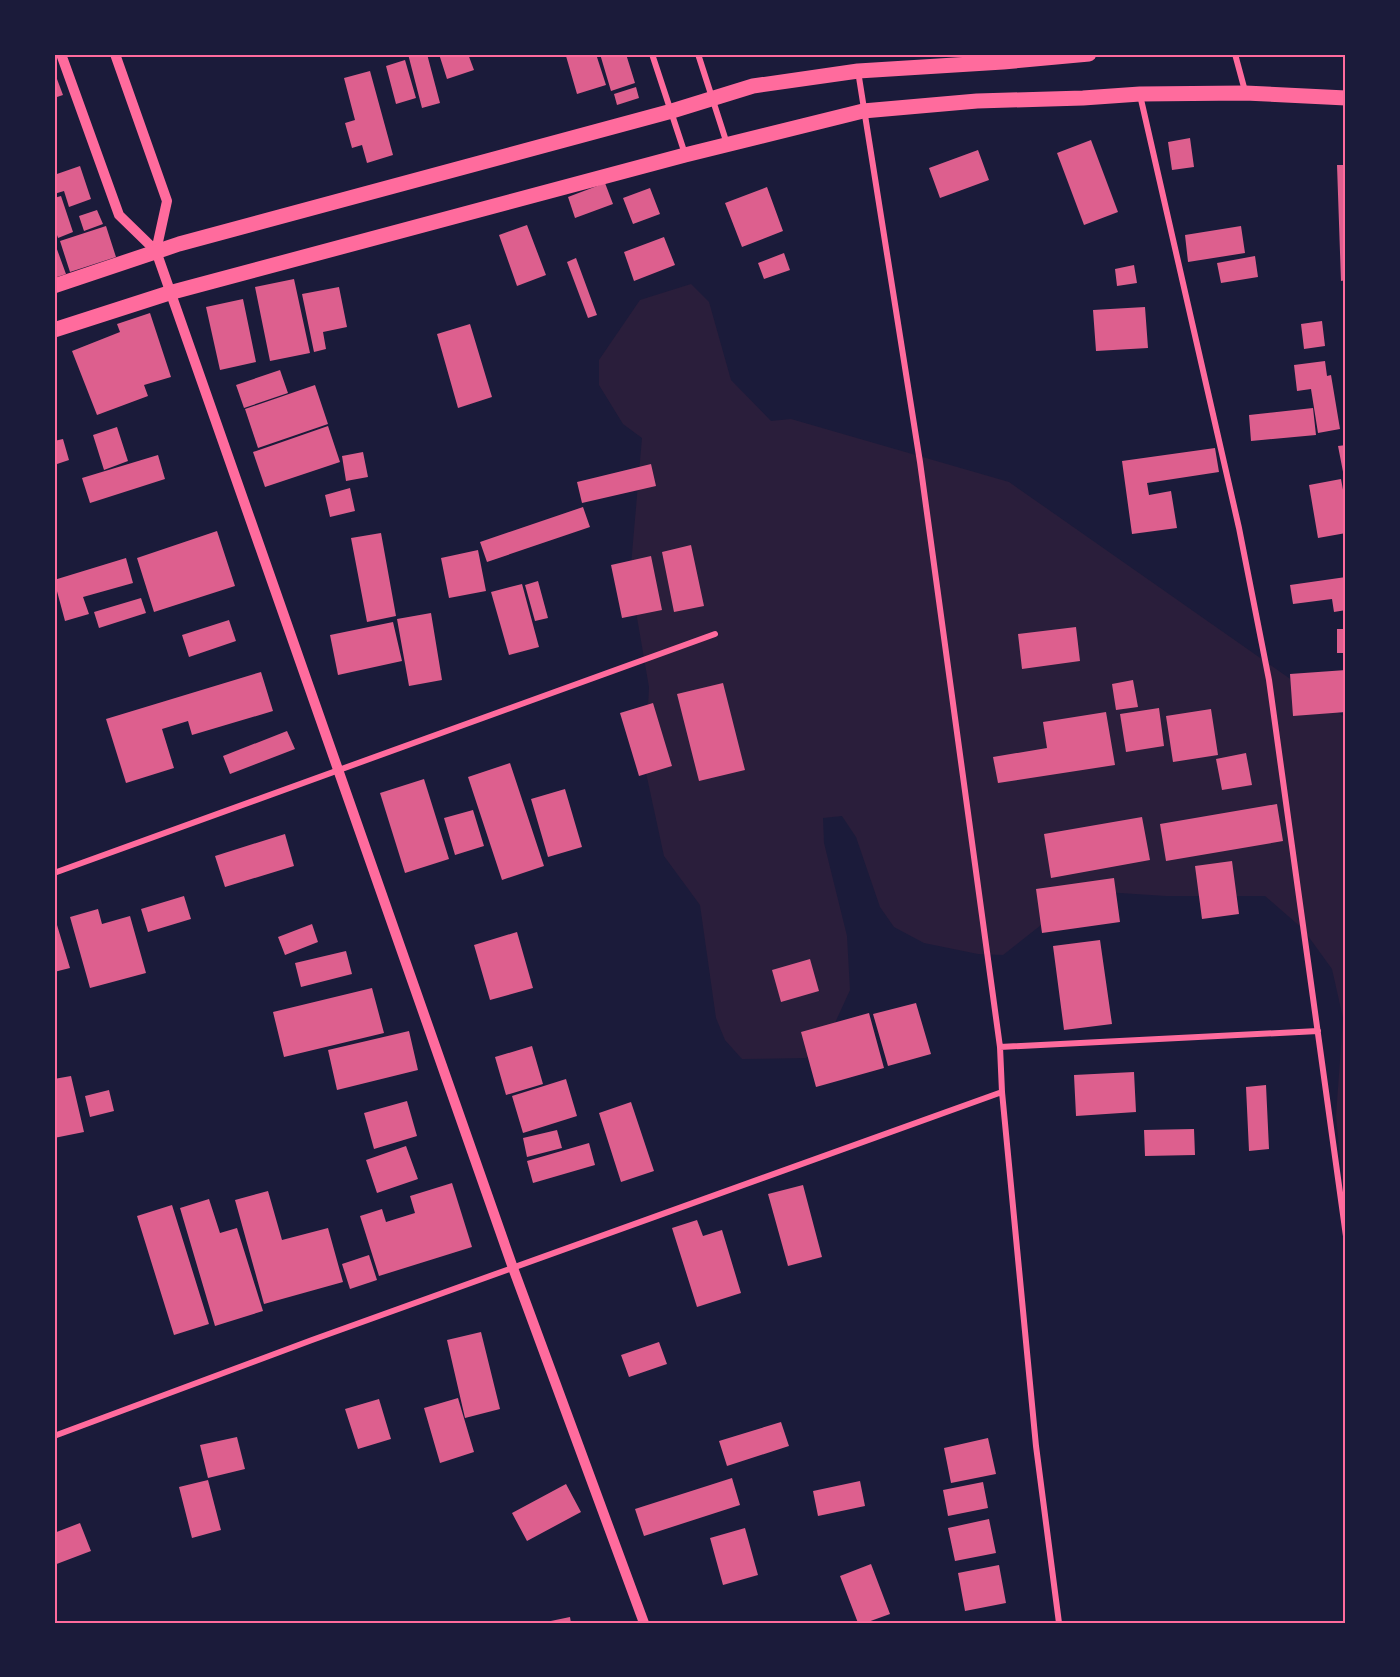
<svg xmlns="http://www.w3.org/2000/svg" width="1400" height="1677" font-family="'Sofia Sans Condensed',sans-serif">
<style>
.green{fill:#2a1e3b}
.building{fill:#dd5f8e}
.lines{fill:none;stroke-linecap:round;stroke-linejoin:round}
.minor{stroke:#ff6b9d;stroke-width:6}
.tertiary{stroke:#ff6b9d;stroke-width:10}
.primary{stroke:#ff6b9d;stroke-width:15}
.neatline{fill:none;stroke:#ff6b9d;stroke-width:2}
</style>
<rect width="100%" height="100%" fill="#1b1b3a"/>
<!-- green -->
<path class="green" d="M691,284L709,302L731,380L771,421L791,419L1009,482L1346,718V1218L1336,1116L1343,1018L1332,969L1303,929L1265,896H1166L1074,890V899L1003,955L978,954L924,943L894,927L880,907L856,837L842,816L823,818L824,843L847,936L850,990L824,1047L806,1058L742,1059L725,1040L716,1018L700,905L664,856L645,768L649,687L630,577L642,438L623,424L599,385V360L640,300Z"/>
<!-- building -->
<path class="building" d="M408,54H427L440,103L422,108Z
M439,54H468L474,70L447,79Z
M574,54H596L606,85L577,94L566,56Z
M600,54H626L635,83L611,91Z
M405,60L416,98L396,104L386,66Z
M54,71L63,95L54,98Z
M370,71L393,155L367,163L362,145L352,148L345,123L355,120L344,78Z
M636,87L639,98L617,105L614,94Z
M1190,138L1194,167L1172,170L1168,142Z
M1091,140L1118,212L1084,225L1057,153Z
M978,150L989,180L940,198L929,168Z
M1337,165H1346V280L1341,281Z
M80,166L91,199L69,207L64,191L54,194V175Z
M605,183L613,204L575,218L568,197Z
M767,187L783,231L742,247L725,203Z
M650,188L660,214L633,224L623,198Z
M61,196L73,232L58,238L54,226V198Z
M97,210L103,224L84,231L79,216Z
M527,225L546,275L517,286L499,235Z
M106,226L116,257L70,272L60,241Z
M1241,226L1245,253L1188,262L1185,235Z
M664,237L675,265L634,281L624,252Z
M54,241L66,274L54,278Z
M784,253L790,270L764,279L758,263Z
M1255,256L1258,277L1221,283L1217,263Z
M576,258L597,315L588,318L567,262Z
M1134,265L1137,283L1117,286L1115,269Z
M294,279L310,353L270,361L255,287Z
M339,287L347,327L323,332L326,349L314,352L302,294Z
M243,299L256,362L220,370L206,307Z
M1145,307L1148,348L1096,351L1093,310Z
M150,313L171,377L144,385L148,396L97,415L72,351L120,332L117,324Z
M1322,321L1325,346L1304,349L1301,324Z
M470,324L492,397L458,408L437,334Z
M1325,361L1327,376L1331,375L1340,429L1318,433L1311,389L1297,391L1294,365Z
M280,370L288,393L244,408L236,385Z
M315,385L328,424L258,448L245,409Z
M1313,408L1316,435L1251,441L1249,415Z
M328,426L340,462L265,487L253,452Z
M117,427L128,461L104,470L93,435Z
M63,439L69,460L54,465V441Z
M1346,445V482H1345L1338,446Z
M1215,448L1219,472L1147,483L1149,495L1171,491L1177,528L1132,534L1122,461Z
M363,452L368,477L346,481L342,456Z
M158,455L165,479L90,503L82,478Z
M651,464L656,486L582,503L577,482Z
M1341,479L1346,506V533L1318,538L1309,485Z
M350,488L355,511L330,517L325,495Z
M583,507L590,527L487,562L480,542Z
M217,531L235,586L154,612L137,558Z
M381,533L396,616L367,622L351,538Z
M691,545L704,606L674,612L662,552Z
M478,550L486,591L449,598L441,558Z
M651,556L662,610L622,618L611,565Z
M126,558L133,583L83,597L89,614L65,621L54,580Z
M1346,577V610L1334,612L1332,599L1293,604L1290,585Z
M538,581L548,618L535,621L525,585Z
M522,584L539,647L509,655L491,592Z
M141,598L146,613L99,628L94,612Z
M431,613L442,680L409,686L397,619Z
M229,620L236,641L189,657L182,635Z
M393,622L402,661L338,675L330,635Z
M1345,624L1346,653H1337V629H1344Z
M1076,627L1080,661L1022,669L1018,634Z
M1346,670V712L1293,716L1290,674Z
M261,672L273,711L192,735L188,721L162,729L174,768L126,783L106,719Z
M1133,680L1138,707L1116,710L1112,684Z
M723,683L745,770L699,781L677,694Z
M653,703L672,766L639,776L620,713Z
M1159,708L1164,746L1126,752L1120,714Z
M1211,709L1218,755L1173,762L1166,716Z
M1106,712L1115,765L998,783L993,757L1047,748L1043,722Z
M287,731L295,749L230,774L223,756Z
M1246,753L1252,785L1222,790L1216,759Z
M510,763L544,866L502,880L468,777Z
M424,779L449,859L405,873L380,793Z
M565,789L582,847L548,857L531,799Z
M1277,804L1283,841L1166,861L1160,824Z
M473,810L484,846L455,855L444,818Z
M1142,817L1150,860L1051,878L1044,834Z
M285,834L294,866L225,887L215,856Z
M1343,837H1346V863H1344Z
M1232,861L1239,914L1202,919L1195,866Z
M1114,878L1120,922L1042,933L1036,889Z
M184,896L191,919L148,932L141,909Z
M98,909L102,924L130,916L146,973L90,988L70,917Z
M312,924L318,942L285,955L278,937Z
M57,925L70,968L54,972V926Z
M517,932L533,988L490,1000L474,945Z
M1100,940L1112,1024L1064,1030L1053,946Z
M346,951L352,974L301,987L295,963Z
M810,959L819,991L781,1002L772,970Z
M372,988L384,1033L284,1057L273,1012Z
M916,1003L931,1054L888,1066L873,1014Z
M869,1013L884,1068L816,1087L801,1032Z
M409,1031L418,1070L337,1090L328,1050Z
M532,1046L543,1084L506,1095L495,1057Z
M1134,1072L1136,1112L1076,1116L1074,1075Z
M71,1076L84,1132L54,1138V1079Z
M566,1079L577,1116L523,1133L512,1096Z
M1266,1085L1269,1149L1249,1151L1246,1087Z
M109,1090L114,1111L90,1117L85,1096Z
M407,1101L417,1136L374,1149L364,1113Z
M631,1102L654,1171L621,1182L599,1113Z
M1194,1129L1195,1155L1145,1156L1144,1130Z
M557,1130L562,1148L527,1157L523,1138Z
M589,1143L595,1165L533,1183L527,1161Z
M406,1146L418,1179L377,1193L366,1160Z
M452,1183L472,1247L379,1276L360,1216L382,1209L386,1222L415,1213L410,1196Z
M803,1185L822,1257L788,1266L768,1194Z
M268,1191L282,1240L328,1228L343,1282L264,1304L235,1200Z
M209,1199L220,1233L237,1228L263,1311L215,1326L180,1208Z
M172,1205L209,1324L174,1335L137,1216Z
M697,1220L703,1236L722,1230L741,1293L697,1307L672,1228Z
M369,1255L377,1280L350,1289L342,1264Z
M481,1332L500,1409L465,1418L447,1340Z
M659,1342L667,1364L629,1377L621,1355Z
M458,1398L474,1452L440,1463L424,1408Z
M379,1399L391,1439L358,1449L345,1409Z
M781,1422L789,1446L727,1466L719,1441Z
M237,1437L245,1469L208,1478L200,1445Z
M988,1438L996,1474L951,1483L944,1448Z
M732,1478L740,1505L644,1536L635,1509Z
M208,1480L221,1530L192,1538L179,1487Z
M860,1481L865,1506L818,1516L813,1491Z
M983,1482L988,1508L948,1516L943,1490Z
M566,1484L581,1512L527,1541L512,1513Z
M989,1519L996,1553L955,1561L948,1528Z
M80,1523L91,1551L54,1565V1533Z
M745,1528L758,1575L723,1585L710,1538Z
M871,1564L890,1614L865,1623H858L840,1576Z
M999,1565L1006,1603L965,1611L958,1573Z
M570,1617L571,1623H546V1622Z"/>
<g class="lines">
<!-- minor -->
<path class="minor" d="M652,54L685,154
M698,54L727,144
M1235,54L1245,91
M858,71L920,462L1000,1047L1002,1092L1036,1446L1059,1623
M1140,95L1239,528L1269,680L1346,1236
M54,873L715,634
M1000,1047L1318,1031
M54,1436L312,1340L1002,1092"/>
<!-- tertiary -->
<path class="tertiary" d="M61,54L119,215L156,251L513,1268L644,1623
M115,54L167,201L156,251"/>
<!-- primary -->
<path class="primary" d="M54,286L179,244L672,111L753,86L858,71L1003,62L1089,54
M54,330L169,293L685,155L863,111L977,101L1083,98L1140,94L1245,93L1346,98"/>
</g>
<!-- border -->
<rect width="1400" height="1677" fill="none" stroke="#1b1b3a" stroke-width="111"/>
<rect x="56" y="56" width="1288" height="1566" class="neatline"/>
</svg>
